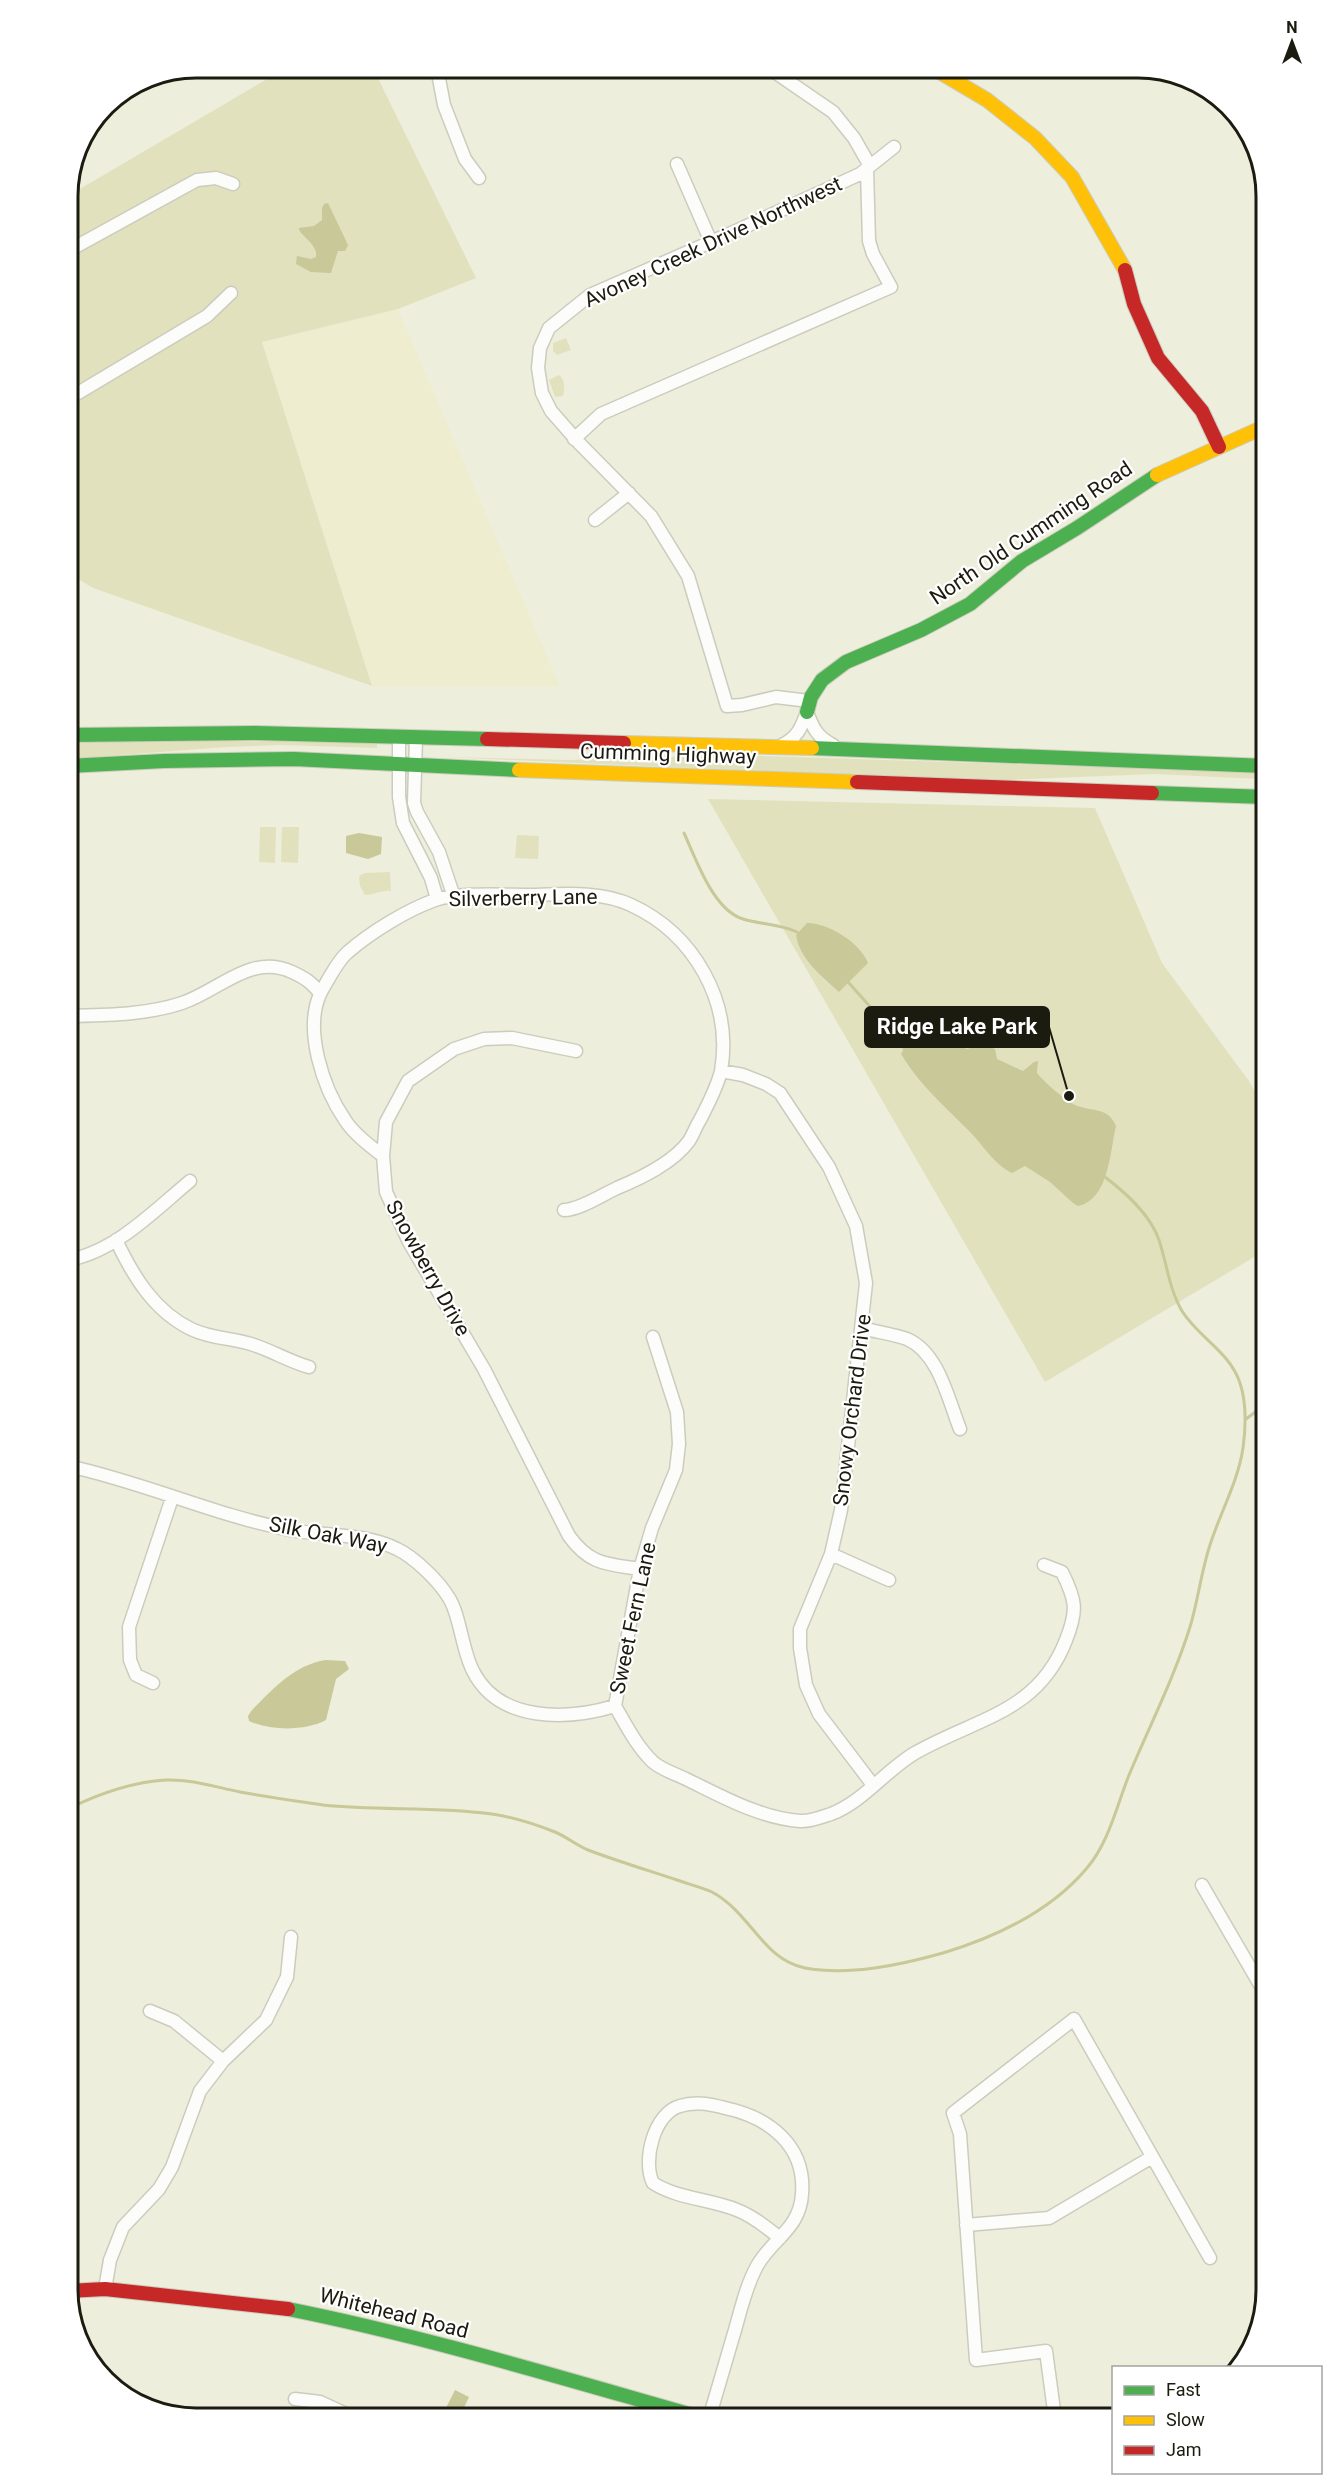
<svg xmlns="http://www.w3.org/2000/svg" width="1334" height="2486" font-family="Roboto,sans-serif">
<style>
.built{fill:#eeedcf}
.green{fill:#e2e1be}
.water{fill:#c8c898}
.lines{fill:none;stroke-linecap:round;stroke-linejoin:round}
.stream{stroke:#c8c898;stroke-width:3}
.street-casing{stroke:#ccccbe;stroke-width:15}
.fast-casing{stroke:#ccccbe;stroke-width:16}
.slow-casing{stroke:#ccccbe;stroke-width:16}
.jam-casing{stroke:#ccccbe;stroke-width:16}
.street{stroke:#fcfcfa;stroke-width:12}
.fast{stroke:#4caf50;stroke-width:14}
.slow{stroke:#ffc107;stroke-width:14}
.jam{stroke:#c62828;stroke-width:14}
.labels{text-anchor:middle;stroke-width:4.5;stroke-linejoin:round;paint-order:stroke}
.street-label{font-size:21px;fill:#1b1b0f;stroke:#fff}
.rim{fill:none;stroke:#1b1b0f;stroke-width:3}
.leader{fill:none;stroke:#1b1b0f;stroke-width:2}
.callout-dot{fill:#1b1b0f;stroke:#fff;stroke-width:2}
.callout{fill:#1b1b0f;stroke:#1b1b0f;stroke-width:2}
.callout-label{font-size:22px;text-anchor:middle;font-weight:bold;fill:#fff}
</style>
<rect width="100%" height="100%" fill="#eeeedc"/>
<!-- built -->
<path class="built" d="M398,309L560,686H372L262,342Z"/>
<!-- green -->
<path class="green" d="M286,68H373L476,278L398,309L262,342L372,686L93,588L68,573V196Z
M566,338L571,350L557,355L553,351V343Z
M559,375C565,379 565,389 563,396L555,397L549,380Z
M68,740L377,742V748L281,745L226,747L68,759Z
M731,755L1259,772V779L1155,774L982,781L444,757L568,760Z
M708,799L1095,808L1162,963L1249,1081L1266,1111V1250L1045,1382Z
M260,827H276L275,863L259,862Z
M282,827H299L298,863L281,862Z
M517,835L539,836L538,859L515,858Z
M390,872L391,891C381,890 375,895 365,895L360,886L359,876L365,873Z"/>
<!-- water -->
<path class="water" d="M328,203L348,245L345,251H338L331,273L311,272L296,264L297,256L311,259L316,257C318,246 305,239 299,230V228L314,226L322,220V208L324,204Z
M359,833L382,837L381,854L368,859L346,853V836Z
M807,923C828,923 860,942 868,963L839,992C822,976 800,960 796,935Z
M884,1016L906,1027L924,1028L967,1049L984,1044L995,1049L997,1059L1023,1071L1034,1062L1038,1061L1037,1073C1044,1082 1065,1100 1075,1105C1091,1112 1108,1106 1116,1126C1110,1151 1109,1200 1078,1206L1073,1203L1050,1182L1025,1166L1012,1173C996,1166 984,1147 972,1134C946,1107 921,1087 901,1054L904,1048L898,1040L879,1025L880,1019Z
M326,1660L345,1661L349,1669L336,1679L326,1720C306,1731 270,1731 249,1721L248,1716L252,1710C274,1688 294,1665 326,1660Z
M455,2390L469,2397L459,2418H452L443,2414Z"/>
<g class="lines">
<!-- stream -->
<path class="stream" d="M684,833C696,859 713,910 743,919C762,925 778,923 797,932
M849,983L881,1019
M889,1033L904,1048
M1266,1344L1264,1324L1266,1315
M1246,1419L1266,1404
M68,1809C98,1794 133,1782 166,1780C192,1779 215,1787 240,1792C267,1797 296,1801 323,1805C379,1811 436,1806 492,1814C513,1817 535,1824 555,1832C567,1837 576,1845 588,1850C617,1861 647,1870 677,1880C688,1884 701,1887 712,1892C751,1913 763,1960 805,1968C850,1976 900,1965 943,1953C996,1937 1051,1911 1087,1868C1109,1842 1117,1805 1129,1775C1150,1725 1174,1678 1190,1627C1198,1601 1201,1572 1210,1545C1220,1513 1238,1482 1243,1448C1246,1426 1247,1404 1240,1383C1230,1352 1199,1338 1182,1311C1169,1289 1167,1264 1159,1240C1150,1214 1126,1193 1105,1177"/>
<defs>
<path id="street" d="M437,68L444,105L465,159L479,178
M769,68L833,112L854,138L870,166
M677,164L711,242
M68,251L197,180L216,178L233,184
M68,399L207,316L231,293
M574,439L601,414L891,287L873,254L869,241L867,169
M595,520L629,493
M809,701L776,697L742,705L727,706L688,576L651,516L579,443L551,411L542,393L538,368L540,348L549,328L590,295L738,230L860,174L894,147
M807,712C813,728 817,737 833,745
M399,737V797L403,823L431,878L437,899
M416,738L414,803L417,812L439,852L454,897
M782,745C798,737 801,728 807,712
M68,1016C105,1015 146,1015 182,1003C219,991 250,953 292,972C305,978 311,982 320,993
M576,1051L512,1038L484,1039L454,1049L408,1081L386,1122L383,1156L386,1192L409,1242L484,1369L569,1536C590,1565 607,1564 640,1569
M721,1071L743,1075L766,1084L780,1093L829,1167L856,1226L866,1283L841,1510L831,1554L800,1629V1648L806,1685L819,1714L873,1785
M383,1156C370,1146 354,1134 345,1120C323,1088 303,1029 321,992C328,980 338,960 348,952C371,932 407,910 435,900C458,892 505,895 531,895C564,894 602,891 631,905C694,934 733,1002 721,1071C717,1088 708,1104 700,1120C696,1126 693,1135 689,1141C673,1163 641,1178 617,1188C602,1195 579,1210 564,1210
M116,1240C133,1276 154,1311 191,1329C211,1339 234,1338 254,1345C272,1351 291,1362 309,1367
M68,1260C115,1252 155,1210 190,1181
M862,1328C876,1332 894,1334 907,1339C939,1353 948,1399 960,1429
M653,1337L677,1412L679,1444L676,1470L652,1528L640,1569L615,1706C626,1725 637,1747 653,1762C662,1770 676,1774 686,1779C721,1796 760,1818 800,1821C809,1822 822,1817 831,1814C863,1802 886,1770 915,1753C976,1718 1038,1713 1066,1640C1078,1610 1076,1600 1062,1572L1044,1565
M68,1466C143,1482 214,1515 290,1530C324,1536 365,1533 397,1549C414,1557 439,1581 449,1598C460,1615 462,1650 473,1671C499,1723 568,1720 615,1706
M831,1554L889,1580
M153,1683L136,1675L130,1660L129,1627L172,1498
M1202,1885L1266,1995
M150,2011L174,2021L223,2061
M966,2225L1049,2218L1152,2157
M105,2289L110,2260L123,2227L159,2189L172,2167L200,2091L223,2061L266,2020L287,1977L291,1937
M295,2399L320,2402L355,2418
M709,2418C718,2389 726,2360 735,2330C741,2309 746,2286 757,2266C772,2239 800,2229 802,2194C806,2145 768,2117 725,2108C710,2104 695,2101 680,2106C654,2113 642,2161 653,2183C678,2199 710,2199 737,2210C753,2216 767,2228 780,2238
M1055,2418L1046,2351L976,2360L960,2134L953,2113L1074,2019L1210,2258"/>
<path id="fast" d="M807,712L811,697L822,680L846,662L921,630L970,604L1022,561L1077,528L1157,475
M68,735L255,733L487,739
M812,748L1266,766
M68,766L164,761L294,759L519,770
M1152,793L1266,797
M288,2309C428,2337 565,2379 703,2418"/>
<path id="slow" d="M933,68L987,100L1035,138L1072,177L1125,270
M1157,475L1266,426
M624,743L812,748
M519,770L857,782"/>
<path id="jam" d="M1125,270L1134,304L1158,358L1202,411L1219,447
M487,739L624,743
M857,782L1152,793
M68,2291L105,2289L288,2309"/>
</defs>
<!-- street casing -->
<use href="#street" class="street-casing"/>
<!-- fast casing -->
<use href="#fast" class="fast-casing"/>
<!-- slow casing -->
<use href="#slow" class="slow-casing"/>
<!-- jam casing -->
<use href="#jam" class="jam-casing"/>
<!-- street -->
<use href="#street" class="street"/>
<!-- fast -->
<use href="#fast" class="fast"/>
<!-- slow -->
<use href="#slow" class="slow"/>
<!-- jam -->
<use href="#jam" class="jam"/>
</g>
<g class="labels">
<!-- street labels -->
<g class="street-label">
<text transform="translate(713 242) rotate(-25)" y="7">Avoney Creek Drive Northwest</text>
<text transform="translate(1031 533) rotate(-34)" y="7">North Old Cumming Road</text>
<text transform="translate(668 754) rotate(2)" y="7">Cumming Highway</text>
<text transform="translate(523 898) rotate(-1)" y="7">Silverberry Lane</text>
<text transform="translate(428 1268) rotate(61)" y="7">Snowberry Drive</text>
<text transform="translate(852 1410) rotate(-83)" y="7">Snowy Orchard Drive</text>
<text transform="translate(328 1535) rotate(11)" y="7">Silk Oak Way</text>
<text transform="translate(633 1618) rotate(-78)" y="7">Sweet Fern Lane</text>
<text transform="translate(394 2313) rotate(14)" y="7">Whitehead Road</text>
</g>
</g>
<!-- crop -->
<path d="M0 0H1334V2486H0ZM196 78H1138A118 118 0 0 1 1256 196V2290A118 118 0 0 1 1138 2408H196A118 118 0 0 1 78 2290V196A118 118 0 0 1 196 78Z" fill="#fff" fill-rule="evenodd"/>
<path class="rim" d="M196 78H1138A118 118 0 0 1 1256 196V2290A118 118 0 0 1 1138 2408H196A118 118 0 0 1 78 2290V196A118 118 0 0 1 196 78Z"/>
<!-- callouts -->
<path class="leader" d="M1069 1096L1049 1027"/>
<circle class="callout-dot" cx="1069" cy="1096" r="6"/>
<rect class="callout" x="865" y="1007" width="184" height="40" rx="6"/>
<g class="callout-label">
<text x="957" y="1034">Ridge Lake Park</text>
</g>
<!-- legend -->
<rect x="1112" y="2366" width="210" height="108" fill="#ffffff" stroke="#a4a49f" stroke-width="1.5"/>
<rect x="1124" y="2386" width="30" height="9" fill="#4caf50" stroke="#a4a49f" stroke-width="1.5"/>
<text x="1166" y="2396" font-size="18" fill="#1b1b0f">Fast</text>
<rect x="1124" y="2416" width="30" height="9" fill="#ffc107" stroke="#a4a49f" stroke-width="1.5"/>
<text x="1166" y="2426" font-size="18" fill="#1b1b0f">Slow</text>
<rect x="1124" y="2446" width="30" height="9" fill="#c62828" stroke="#a4a49f" stroke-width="1.5"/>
<text x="1166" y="2456" font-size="18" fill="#1b1b0f">Jam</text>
<!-- north arrow -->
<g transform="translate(1292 42)" stroke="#ffffff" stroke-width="4.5" paint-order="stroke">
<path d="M0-4.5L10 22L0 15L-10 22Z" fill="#1b1b0f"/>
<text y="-9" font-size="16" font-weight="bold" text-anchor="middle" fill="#1b1b0f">N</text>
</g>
</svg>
